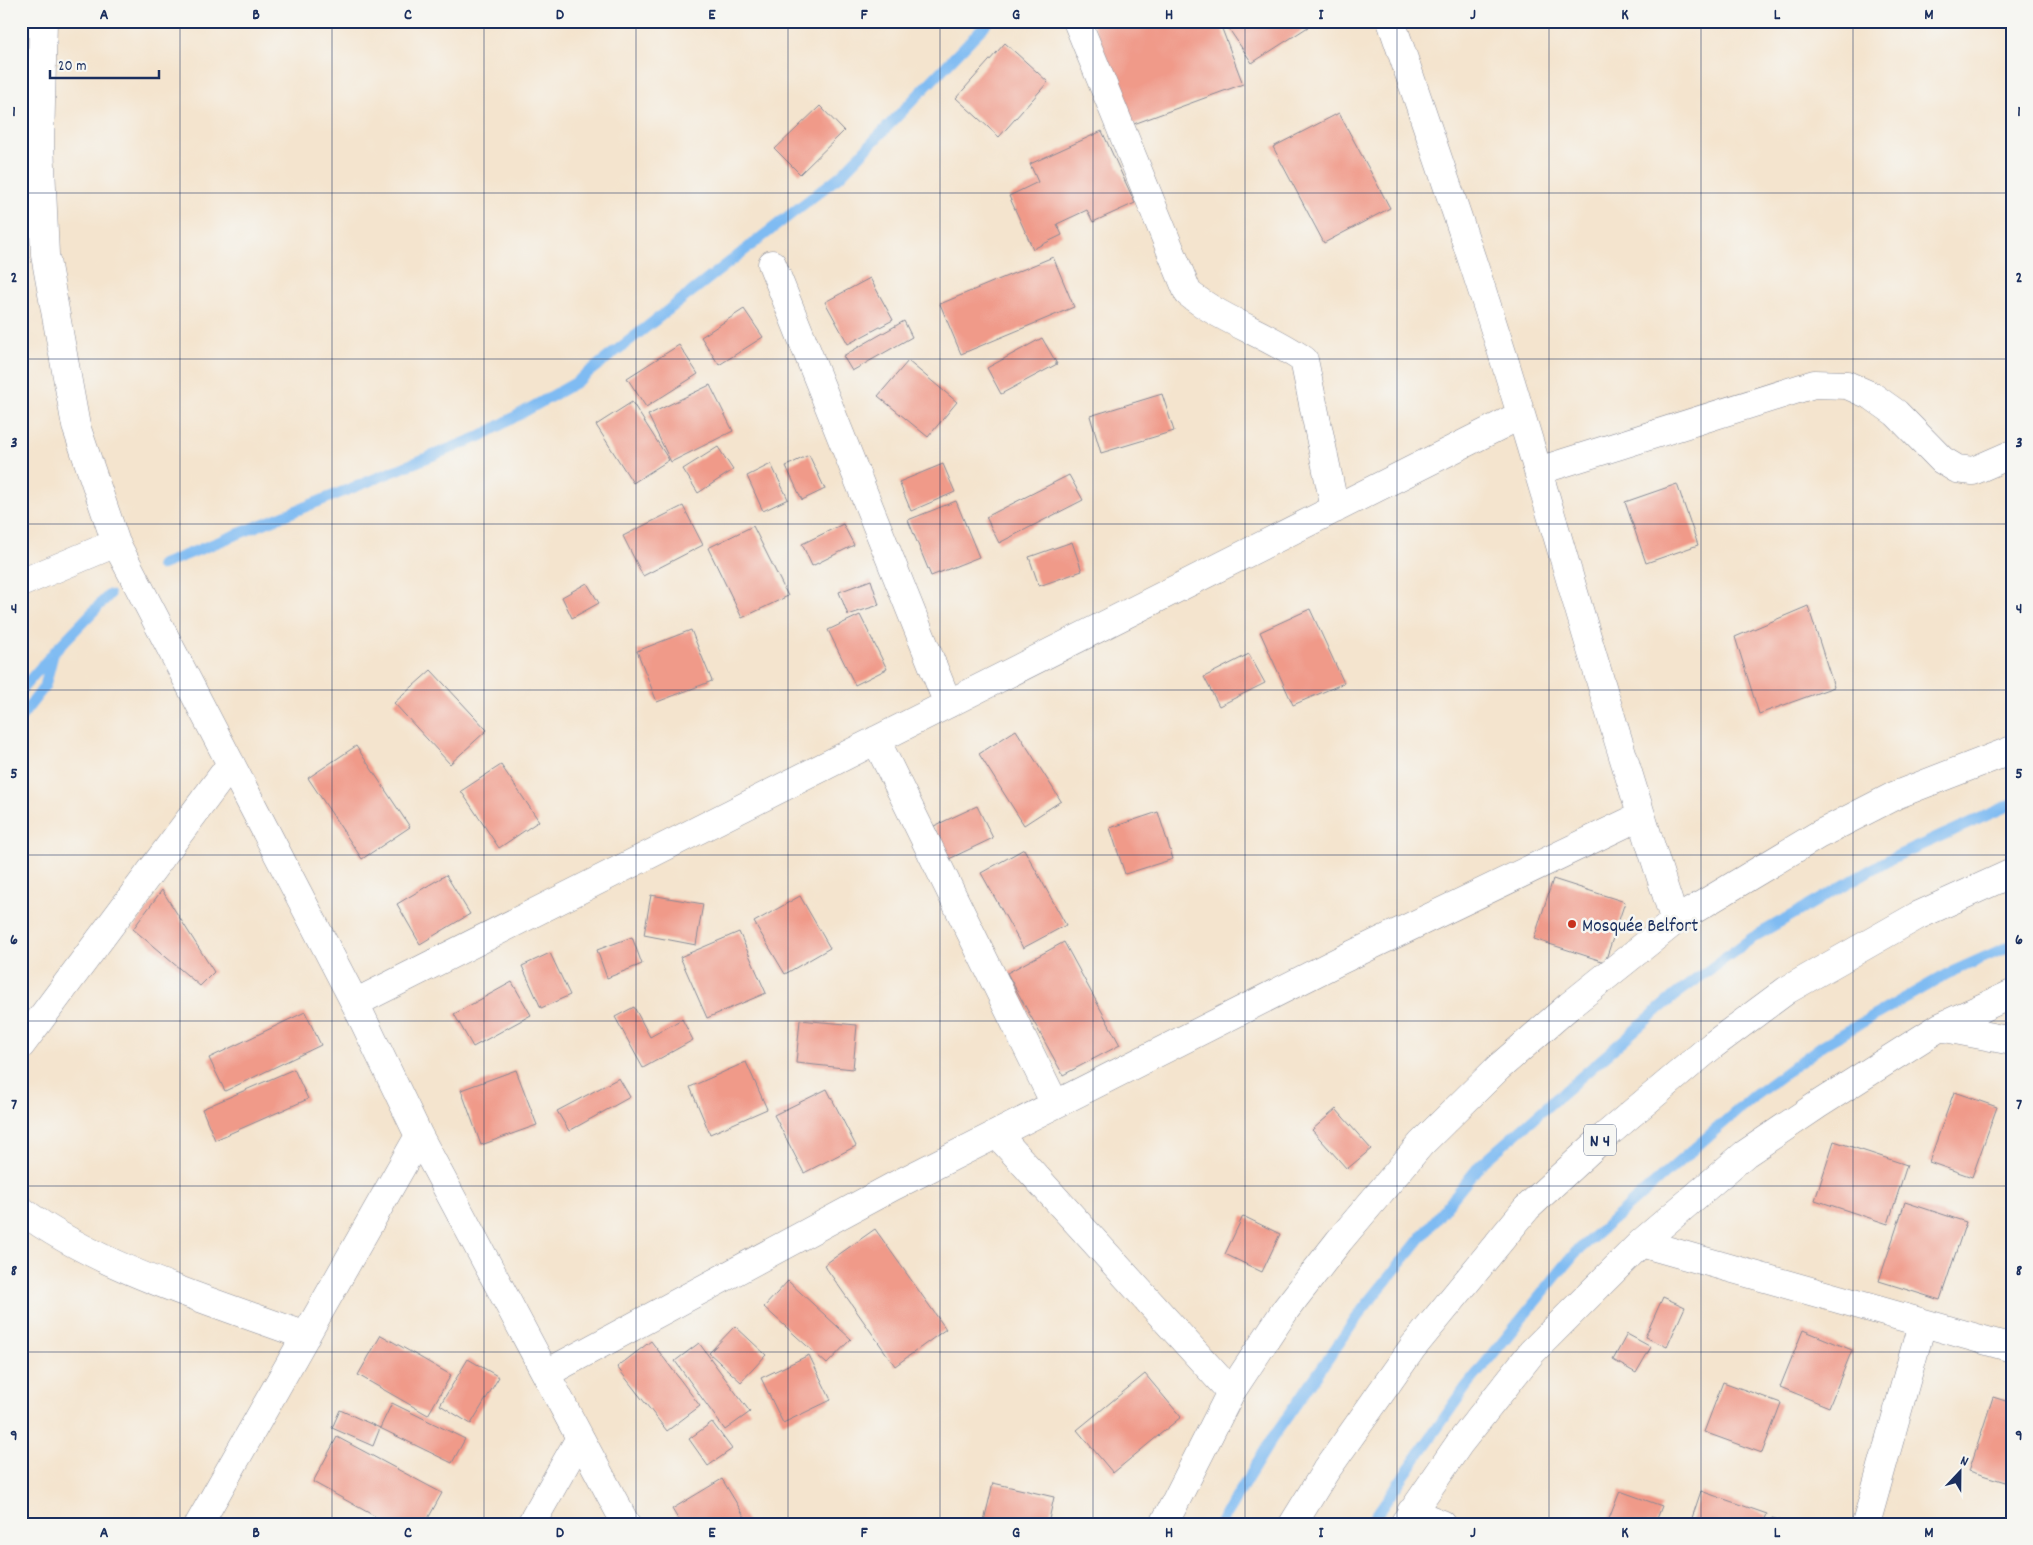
<svg xmlns="http://www.w3.org/2000/svg" width="2033" height="1545" font-family="Dekko,sans-serif">
<style>
.lines{fill:none;stroke-linecap:round;stroke-linejoin:round}
.stream{stroke:#7fbbf2;stroke-width:11}
.building{fill:#f09a89}
.street-casing{stroke:#888a96;stroke-width:29}
.highway-casing{stroke:#888a96;stroke-width:29}
.street{stroke:#fff;stroke-width:28}
.highway{stroke:#fff;stroke-width:28}
.grid{fill:none;stroke:#1b2f5e;stroke-width:1;stroke-opacity:0.55}
.poi-dot{fill:#c8321e;stroke:#f6f6f2;stroke-width:2}
.labels{text-anchor:middle;stroke-width:5;stroke-linejoin:round;paint-order:stroke}
.shield{fill:#f6f6f2;stroke:#5d6b8a;stroke-width:1}
.shield-label{font-size:18px;font-weight:bold;fill:#1b2f5e}
.poi-label{font-size:19px;fill:#1b2f5e;stroke:#f6f6f2;text-anchor:start}
.neatline{fill:none;stroke:#1b2f5e;stroke-width:2}
.grid-label{font-size:16px;text-anchor:middle;font-weight:bold;fill:#1b2f5e}
</style>
<rect width="100%" height="100%" fill="#f6f6f2"/>
<filter id="ink" filterUnits="userSpaceOnUse"><feTurbulence type="fractalNoise" baseFrequency=".02" numOctaves="2"/><feDisplacementMap in="SourceGraphic" scale="10" xChannelSelector="R" yChannelSelector="G"/><feConvolveMatrix kernelMatrix="1 2 1 2 8 2 1 2 1" color-interpolation-filters="sRGB"/></filter>
<filter id="wash" filterUnits="userSpaceOnUse"><feTurbulence type="fractalNoise" baseFrequency=".0096" numOctaves="4" result="noise"/><feDisplacementMap in="SourceGraphic" scale="20" xChannelSelector="R" yChannelSelector="G"/><feGaussianBlur stdDeviation="1.12" result="paint"/><feColorMatrix in="noise" values="0 0 0 0 0 0 0 0 0 0 0 0 0 0 0 0 0 1.4 0 .05"/><feComposite in="paint" operator="in"/></filter>
<g filter="url(#wash)">
<rect width="100%" height="100%" fill="#f4e4ce"/>
<g class="lines">
<!-- stream -->
<path class="stream" d="M161,565L481,436L575,383L841,175L989,21
M21,690L54,652L109,595
M21,717L45,686L53,655
M1220,1524L1273,1437L1363,1309L1480,1165L1674,996L1752,938L1888,860L2012,804
M1370,1524L1466,1387L1575,1253L1754,1096L1823,1045L1947,974L2012,945"/>
</g>
<g id="blocks">
<!-- building -->
<path class="building" d="M1092,21H1219L1243,84L1131,125Z
M1234,21H1305L1308,27L1252,63L1227,26Z
M1005,43L1048,82L999,137L956,98Z
M820,106L844,131L800,174L775,149Z
M1339,113L1390,208L1324,243L1273,147Z
M1102,131L1135,203L1093,222L1087,210L1057,224L1062,235L1033,249L1009,196L1038,182L1030,164Z
M1053,257L1074,307L961,354L940,304Z
M870,278L893,320L848,344L825,302Z
M744,309L763,337L719,365L701,337Z
M904,321L912,337L852,371L843,356Z
M1042,338L1057,364L1001,394L987,368Z
M679,345L698,374L646,407L627,378Z
M908,361L957,402L928,437L878,396Z
M710,385L733,431L671,462L648,415Z
M1162,394L1174,431L1101,453L1090,416Z
M632,402L669,460L633,483L596,425Z
M718,447L733,470L698,493L683,469Z
M809,455L825,489L802,500L786,466Z
M771,464L788,499L763,511L747,476Z
M943,464L955,492L911,511L899,482Z
M1069,475L1083,500L999,543L986,517Z
M1677,484L1698,545L1646,563L1625,502Z
M956,501L979,557L931,576L908,520Z
M683,506L703,545L643,576L623,536Z
M843,524L854,545L812,566L802,544Z
M753,526L788,596L742,618L708,548Z
M1072,542L1082,571L1039,586L1029,557Z
M871,580L879,605L848,615L839,592Z
M587,583L599,603L572,618L562,597Z
M1808,606L1834,687L1759,714L1735,637Z
M1310,609L1344,683L1293,705L1260,632Z
M860,615L887,669L855,685L828,630Z
M691,630L712,681L657,702L637,651Z
M1249,654L1265,683L1219,706L1204,677Z
M431,670L487,730L450,764L394,703Z
M1016,730L1061,801L1024,825L979,754Z
M356,746L410,827L362,859L308,778Z
M501,765L539,821L499,848L461,791Z
M977,806L993,838L949,859L934,826Z
M1158,812L1173,859L1125,874L1110,828Z
M1024,849L1066,925L1023,948L981,873Z
M446,875L470,914L420,944L397,904Z
M1553,879L1625,902L1605,962L1534,939Z
M162,890L214,972L200,986L133,929Z
M651,895L703,904L696,945L644,935Z
M800,896L830,948L785,974L754,922Z
M739,932L766,993L707,1018L680,957Z
M632,937L642,964L607,978L597,950Z
M1064,942L1120,1045L1063,1075L1007,973Z
M550,953L570,995L541,1008L522,966Z
M512,982L531,1015L473,1047L454,1014Z
M634,1007L650,1037L682,1019L693,1040L643,1068L615,1017Z
M305,1012L321,1045L225,1091L209,1058Z
M800,1020L857,1025L853,1069L796,1063Z
M746,1062L767,1109L710,1134L690,1087Z
M294,1069L308,1099L215,1140L202,1109Z
M516,1070L537,1125L481,1145L461,1090Z
M619,1078L630,1097L569,1131L557,1111Z
M827,1089L856,1146L804,1173L774,1115Z
M1954,1092L1997,1107L1972,1177L1929,1162Z
M1336,1109L1371,1149L1347,1169L1312,1130Z
M1834,1141L1907,1165L1888,1224L1815,1200Z
M2012,1200V1216L2007,1214Z
M1905,1202L1966,1222L1940,1300L1879,1281Z
M1243,1216L1280,1234L1262,1272L1225,1254Z
M875,1229L946,1329L895,1366L824,1265Z
M788,1281L851,1339L827,1364L764,1307Z
M1663,1297L1685,1307L1667,1347L1645,1337Z
M735,1326L766,1355L741,1382L709,1353Z
M1803,1330L1852,1350L1829,1407L1780,1387Z
M1627,1334L1651,1347L1636,1373L1613,1360Z
M381,1335L451,1375L428,1415L358,1375Z
M651,1341L700,1406L667,1431L617,1367Z
M699,1343L750,1412L725,1430L675,1361Z
M809,1355L831,1400L783,1423L761,1378Z
M468,1359L499,1377L471,1424L440,1405Z
M1145,1374L1181,1417L1113,1473L1077,1430Z
M1723,1382L1781,1403L1762,1453L1704,1432Z
M1993,1397L2012,1403V1484L1969,1471Z
M392,1403L465,1439L452,1463L380,1428L373,1446L332,1428L340,1410L380,1428Z
M712,1422L732,1449L708,1466L689,1439Z
M337,1437L442,1493L425,1524H389L313,1482Z
M722,1479L749,1524H681L672,1509Z
M993,1483L1054,1497L1048,1524H997L984,1521Z
M1620,1491L1662,1506L1655,1524H1607Z
M1701,1491L1767,1514L1763,1524H1690Z
M1772,1518L1789,1523V1524H1770Z"/>
</g>
</g>
<g filter="url(#ink)">
<use href="#blocks" fill-opacity="0" stroke="#888a96" stroke-width="1"/>
<g class="lines">
<defs>
<path id="street" d="M43,21L40,144L45,255L76,426L116,543L355,1003L419,1136L626,1524
M1077,21L1188,293C1223,321 1267,334 1304,360L1335,509
M1391,21C1436,153 1482,284 1522,418C1573,586 1620,755 1675,921
M772,264L948,704
M1538,471L1814,384L1847,385L1872,396L1896,413L1942,460L1957,469L1973,471L2012,454
M21,583L116,543
M876,740L1055,1104
M355,1003L1521,415
M1940,1027L2012,1041
M21,1045L231,764
M997,1134L1231,1392
M21,1210C100,1269 214,1302 306,1336
M1641,1243L2012,1348
M547,1373L894,1186L1339,961L1641,816
M1411,1512L1442,1524
M199,1524L419,1136
M531,1524L580,1438
M1164,1524L1231,1392L1286,1309L1339,1241L1421,1144L1498,1068L1569,1006L1675,921L1818,835L1896,795L2012,750
M1404,1524L1459,1444L1532,1352L1641,1243L1745,1154L1819,1104L1940,1027L2012,994
M1866,1524L1922,1324"/>
<path id="highway" d="M1293,1524L1325,1472L1413,1347L1527,1208L1605,1136L1713,1045L1787,990L1917,916L2012,873"/>
</defs>
<!-- street casing -->
<use href="#street" class="street-casing"/>
<!-- highway casing -->
<use href="#highway" class="highway-casing"/>
<!-- street -->
<use href="#street" class="street"/>
<!-- highway -->
<use href="#highway" class="highway"/>
</g>
</g>
<!-- grid -->
<path class="grid" d="M180,21V1524M332,21V1524M484,21V1524M636,21V1524M788,21V1524M940,21V1524M1093,21V1524M1245,21V1524M1397,21V1524M1549,21V1524M1701,21V1524M1853,21V1524M21,193H2012M21,359H2012M21,524H2012M21,690H2012M21,855H2012M21,1021H2012M21,1186H2012M21,1352H2012"/>
<!-- markers -->
<circle class="poi-dot" cx="1572" cy="924" r="5"/>
<g class="labels">
<!-- shield labels -->
<rect class="shield" x="1584" y="1124.5" width="32" height="31" rx="4"/>
<g class="shield-label">
<text x="1600" y="1146">N 4</text>
</g>
<!-- poi labels -->
<g class="poi-label">
<text x="1582" y="931">Mosquée Belfort</text>
</g>
</g>
<!-- margin -->
<rect width="2033" height="1545" fill="none" stroke="#f6f6f2" stroke-width="55"/>
<!-- north arrow -->
<g transform="translate(1960 1472) rotate(22)" stroke="#f6f6f2" stroke-width="4" paint-order="stroke">
<path d="M0-4L9 19L0 12L-9 19Z" fill="#1b2f5e"/>
<text y="-8" font-size="14" font-weight="bold" text-anchor="middle" fill="#1b2f5e">N</text>
</g>
<!-- scale -->
<path d="M50 70v8h109v-8" fill="none" stroke="#1b2f5e" stroke-width="2.5"/>
<text x="58" y="70" font-size="15" fill="#1b2f5e" stroke="#f6f6f2" stroke-width="4" paint-order="stroke">20 m</text>
<rect x="28" y="28" width="1978" height="1490" class="neatline"/>
<g class="grid-label">
<text x="104" y="19">A</text>
<text x="256" y="19">B</text>
<text x="408" y="19">C</text>
<text x="560" y="19">D</text>
<text x="712" y="19">E</text>
<text x="864" y="19">F</text>
<text x="1016" y="19">G</text>
<text x="1169" y="19">H</text>
<text x="1321" y="19">I</text>
<text x="1473" y="19">J</text>
<text x="1625" y="19">K</text>
<text x="1777" y="19">L</text>
<text x="1929" y="19">M</text>
<text x="14" y="116">1</text>
<text x="2019" y="116">1</text>
<text x="14" y="282">2</text>
<text x="2019" y="282">2</text>
<text x="14" y="447">3</text>
<text x="2019" y="447">3</text>
<text x="14" y="613">4</text>
<text x="2019" y="613">4</text>
<text x="14" y="778">5</text>
<text x="2019" y="778">5</text>
<text x="14" y="944">6</text>
<text x="2019" y="944">6</text>
<text x="14" y="1109">7</text>
<text x="2019" y="1109">7</text>
<text x="14" y="1275">8</text>
<text x="2019" y="1275">8</text>
<text x="14" y="1440">9</text>
<text x="2019" y="1440">9</text>
<text x="104" y="1537">A</text>
<text x="256" y="1537">B</text>
<text x="408" y="1537">C</text>
<text x="560" y="1537">D</text>
<text x="712" y="1537">E</text>
<text x="864" y="1537">F</text>
<text x="1016" y="1537">G</text>
<text x="1169" y="1537">H</text>
<text x="1321" y="1537">I</text>
<text x="1473" y="1537">J</text>
<text x="1625" y="1537">K</text>
<text x="1777" y="1537">L</text>
<text x="1929" y="1537">M</text>
</g>
</svg>
